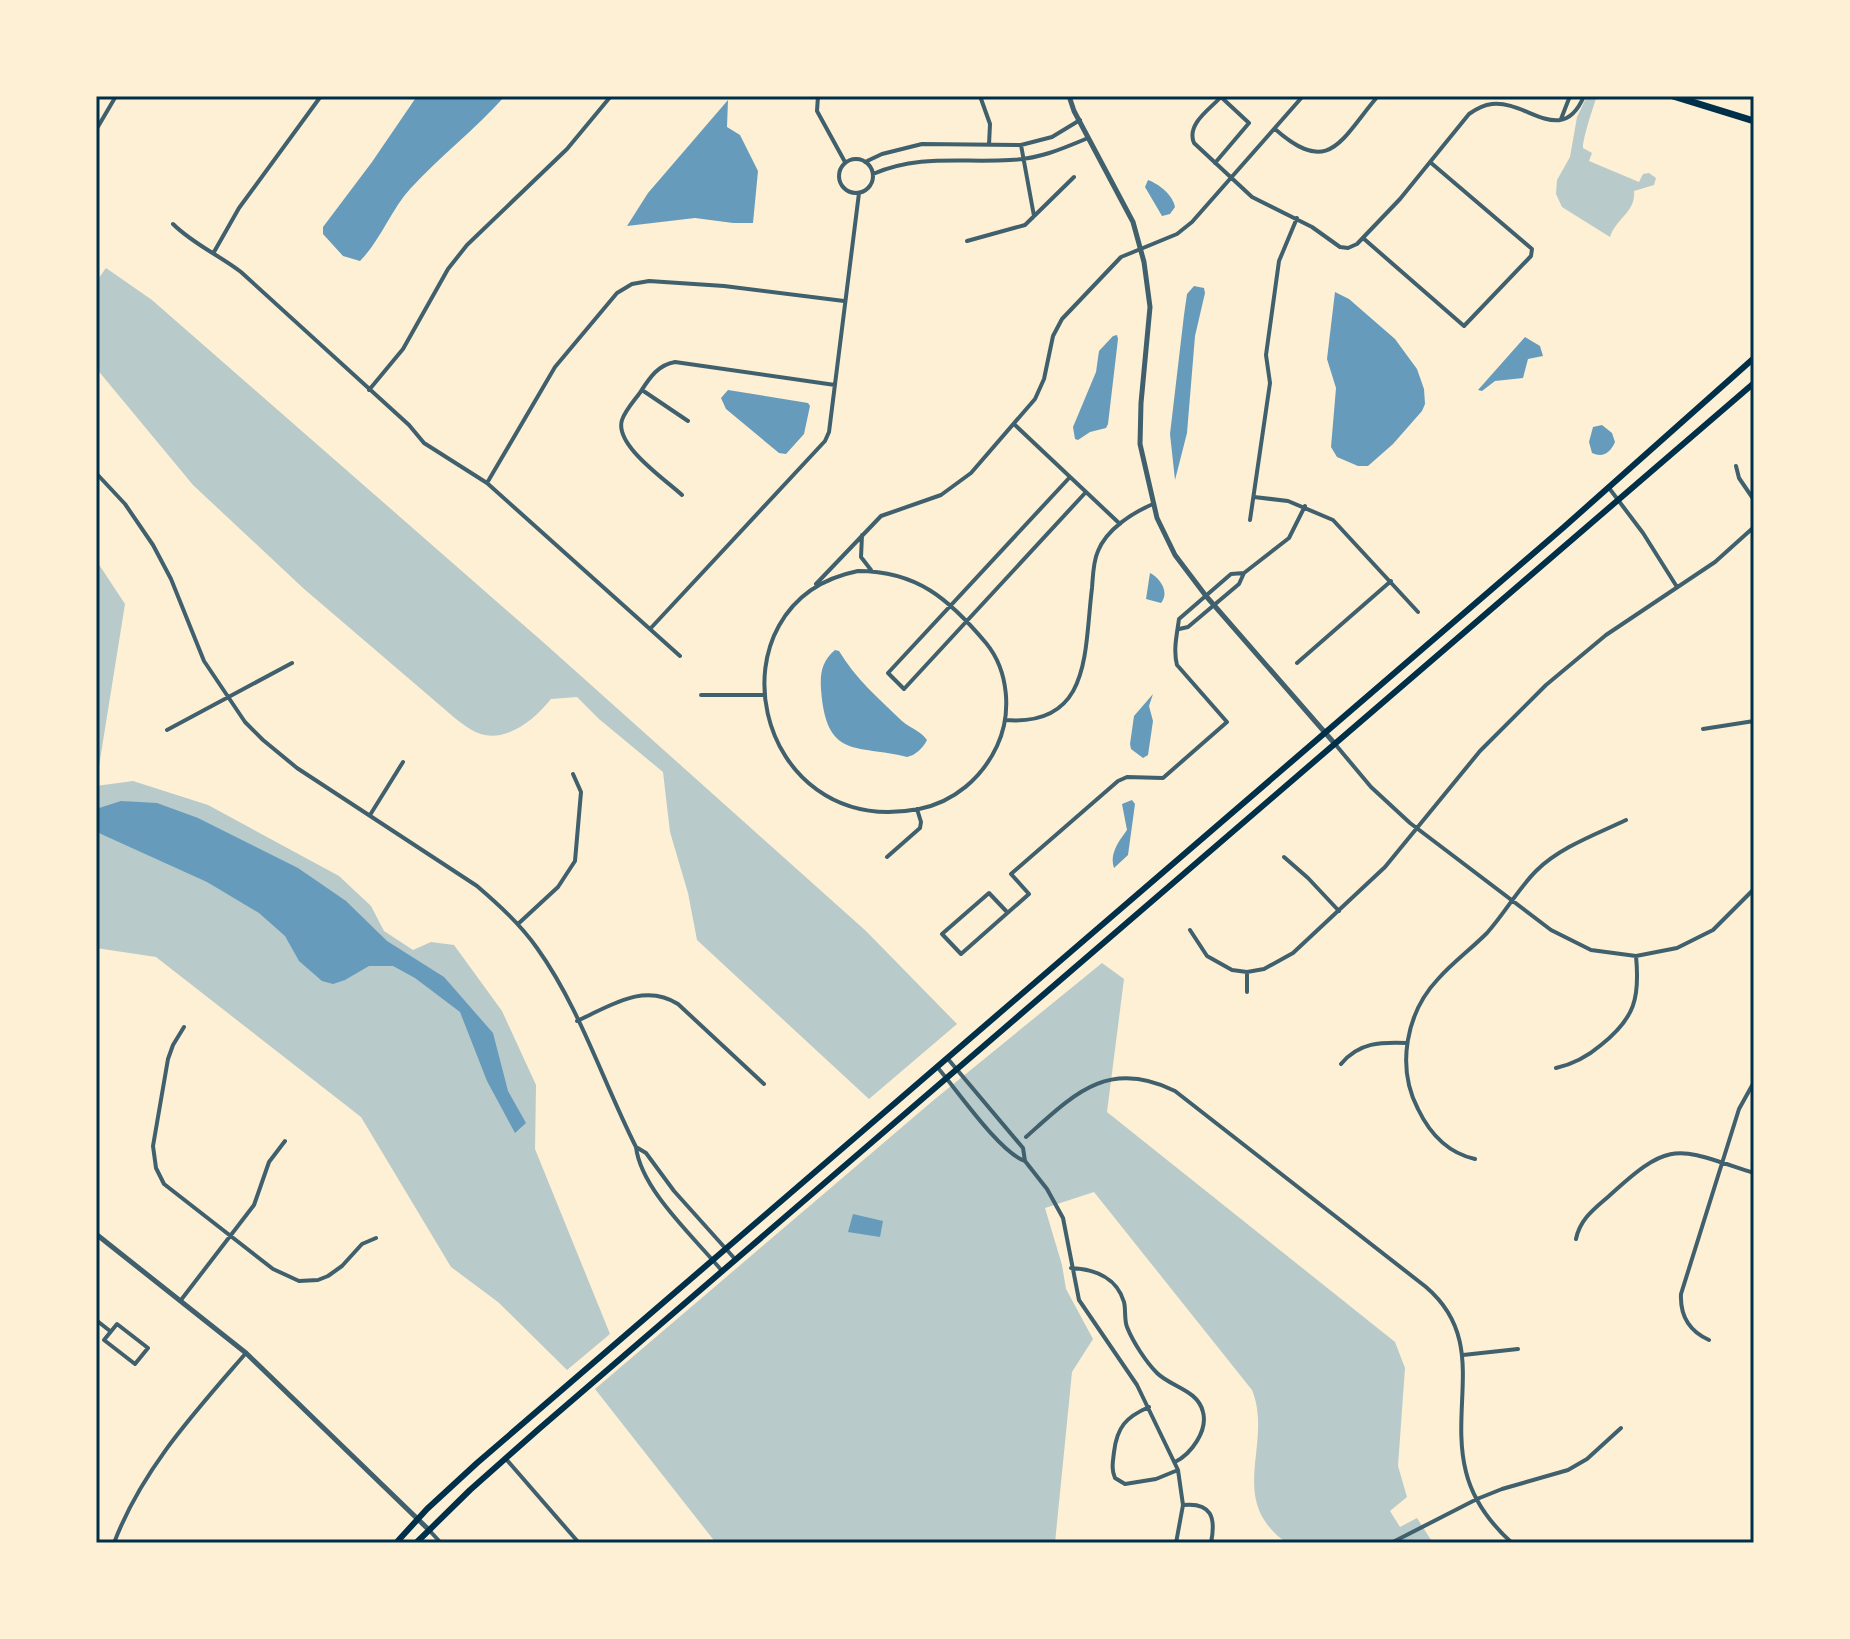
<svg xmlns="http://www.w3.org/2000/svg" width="1850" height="1639" font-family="Jost,sans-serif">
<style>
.green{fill:#b9caca}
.water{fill:#669bbc}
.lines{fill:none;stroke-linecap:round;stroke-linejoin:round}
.minor{stroke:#3f606c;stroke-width:4}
.tertiary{stroke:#3f606c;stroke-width:5}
.secondary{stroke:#003049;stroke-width:6}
.primary{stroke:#003049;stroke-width:7}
.neatline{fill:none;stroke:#003049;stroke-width:3}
</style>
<rect width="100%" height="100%" fill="#fdf0d5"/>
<!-- green -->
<path class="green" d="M1587,96H1597C1594,104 1582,141 1583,148L1592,153L1589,161L1639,182L1643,174L1649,173L1656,178L1654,185L1634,191C1636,212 1616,218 1610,237L1562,207L1556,194L1557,180L1570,157L1577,117Z
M106,268L152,300L543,642L866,931L957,1024L869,1099L697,940L688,893L670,832L663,772L599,719L577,697L551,699C535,719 506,744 478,733C470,730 463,724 456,719L303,588L193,485L96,368V282Z
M96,560L125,604L96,785Z
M133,781L208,805L339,876L371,906L384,931L413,950L431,942L454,945L502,1011L536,1085L535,1149L610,1334L567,1370L498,1302L451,1267L361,1117L156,957L96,948V786Z
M1102,963L1124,979L1107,1112L1395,1342L1405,1368L1398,1466L1407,1497L1390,1511L1400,1527L1417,1518L1433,1543H1287C1225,1500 1274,1444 1252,1390L1094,1192L1045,1208L1062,1265L1066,1289L1093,1339L1072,1372L1055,1543H716L595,1389L935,1099Z"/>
<!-- water -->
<path class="water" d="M417,96H505C476,129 440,156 410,189C391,210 380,241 360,261L343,256L323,234V227L372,162Z
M728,100L727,127L740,135L758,171L753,223H733L695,218L627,226L648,193Z
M1148,180C1159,184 1173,195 1175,207L1170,214L1162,216L1145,187Z
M1194,286L1204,288L1205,293L1195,336L1187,433L1175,480L1170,434L1184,315L1187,294Z
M1335,292L1349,299L1395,339L1417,369L1424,389L1425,404L1422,411L1393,444L1368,466H1358L1337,457L1331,447L1336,388L1327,359Z
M1117,335L1118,339L1108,424L1106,428L1090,432L1078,440L1075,439L1073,427L1096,372L1099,351L1113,336Z
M1525,337L1540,346L1543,356L1528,359L1523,378L1495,381L1482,391L1478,390Z
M728,390L808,403L810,406L804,434L786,454L779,453L726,409L721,398Z
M1602,425L1612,433L1615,442C1610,453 1603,458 1592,453L1589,442L1593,427Z
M1150,573C1160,578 1170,592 1161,603L1146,599Z
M835,650L839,651C855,678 879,699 902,721C910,728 921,731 927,740C923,748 916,755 907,757C856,744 826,760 821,689C820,673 822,661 835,650Z
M1153,694L1149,706L1153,721L1148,755L1143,758L1131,749L1130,744L1134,716Z
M1132,800L1135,804L1128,855L1114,868C1109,854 1119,841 1127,830L1122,804Z
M121,801L157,803L198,818L298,868L346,901L387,941L444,977L493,1033L508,1091L526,1123L515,1133L487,1081L460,1012L415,978L393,966H369L345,980L333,984L322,981L299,961L285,936L259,913L207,882L101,834L96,830V809Z
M853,1214L883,1221L880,1237L848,1232Z"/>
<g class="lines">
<!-- minor -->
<path class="minor" d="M818,96L817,111L845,162
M980,96L990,124L989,145
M1222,96C1210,109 1186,124 1194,143L1252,197L1312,227L1340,247L1348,248L1357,244L1400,199L1469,114C1476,109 1483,105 1492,104C1527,100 1562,148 1584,96
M1561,119L1570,96
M1275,129C1330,178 1341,139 1378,96
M96,130L116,96
M1021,145L1034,216
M839 176a17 17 0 1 1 34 0a17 17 0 1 1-34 0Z
M865,162L882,154L922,144L1021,145L1052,137L1080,120
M1215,163L1249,123L1221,97
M873,174C920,154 961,163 1010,160C1039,159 1062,149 1088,138
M173,224C193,244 219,255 241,272L409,425L424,443L487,483L680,656
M1363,238L1464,326L1531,256L1532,249L1430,162
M967,241L1025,225L1074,177
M214,252L239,208L321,96
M369,390L403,349L448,269L467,245L567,149L611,96
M642,390L688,421
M1015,425L1120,524
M1736,466L1739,478L1754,500
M96,473L125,504L153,545L171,579L204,661L245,722L263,740L297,768L477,886C499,905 520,924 537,948C580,1008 603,1082 636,1147C641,1190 695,1238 722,1271
M1070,477L888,673L904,689L1086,492
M487,483L555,367L617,293L632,284L649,281L724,286L844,301
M1609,488L1643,533L1677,587
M682,495C666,480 614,445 622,420C625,411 633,402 639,394C649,379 657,365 675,362L835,385
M1254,497L1288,501L1333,520L1418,612
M1250,520L1270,383L1266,355L1279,261L1297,218
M862,535L861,557L871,570
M858,571C917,571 949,599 986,643C1009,671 1012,714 997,746C982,778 954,802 919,809C751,841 704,602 858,571Z
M816,584L881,516L941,495L971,473L1035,399L1044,379L1053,336L1062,319L1121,257L1177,234L1192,222L1303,96
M650,629L825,441L829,432L859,193
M1179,629L1188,627L1239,584L1244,573L1289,538L1305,506
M1297,663L1391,581
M701,695H764
M1005,720C1092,727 1084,651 1092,588C1093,576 1093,562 1098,551C1107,529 1132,513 1153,504
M1703,729L1754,721
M167,730L292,663
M1335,744L1371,787L1410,823L1551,930L1591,950L1636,956L1677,948L1713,930L1754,889
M370,815L403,762
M887,857L920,828L921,822L917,809
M1284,857L1308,878L1339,911
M1007,912L989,893L942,934L961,954L1029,894L1011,874L1118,781L1127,777L1163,778L1227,722L1177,665C1173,650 1177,634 1179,619L1231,574L1244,573
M518,924L558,887L575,861L581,792L573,774
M1190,930L1207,956L1232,970L1247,972L1264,969L1293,953L1385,867L1480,751L1546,685L1606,635L1715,562L1754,527
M1247,992V972
M577,1021C610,1006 644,982 678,1004L764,1084
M184,1027L173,1045L168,1059L153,1146L156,1168L164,1184L273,1269L299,1281L318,1280L328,1276L342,1266L362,1244L376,1238
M1341,1064C1359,1042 1381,1042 1407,1043
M938,1068C957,1090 1000,1153 1025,1161L1023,1148L948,1059
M1556,1068C1574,1064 1587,1057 1601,1045C1635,1018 1640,998 1636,956
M1026,1137C1074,1094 1108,1058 1175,1091L1426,1287C1488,1340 1449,1405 1466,1472C1473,1500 1491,1524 1512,1543
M636,1147L646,1153L674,1191L735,1259
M1475,1159C1448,1153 1430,1134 1418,1109C1396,1067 1406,1013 1438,979C1453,962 1471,949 1487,933C1505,913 1518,889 1536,871C1560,847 1597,834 1626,820
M1025,1161L1047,1189L1063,1218L1079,1300L1137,1385L1178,1470L1183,1505L1176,1543
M1576,1239C1580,1219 1594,1209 1609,1196C1672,1138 1676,1148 1754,1173
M1071,1268C1095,1269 1117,1278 1124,1302C1126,1310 1124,1319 1127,1327C1133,1342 1146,1362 1157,1373C1171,1387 1198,1390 1203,1412C1208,1431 1191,1454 1175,1462
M181,1300L254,1205L269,1162L285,1141
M96,1320L110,1331
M117,1324L148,1348L135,1364L104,1340Z
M1709,1340C1689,1331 1680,1315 1681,1294L1739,1109L1754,1082
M1463,1355L1518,1349
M1149,1407C1126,1417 1117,1427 1114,1452C1113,1461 1111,1469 1115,1478L1125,1484L1156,1479L1178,1470
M506,1459L579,1543
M1183,1505C1212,1502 1216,1518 1211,1543
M429,1530L441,1543
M114,1543C142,1469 195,1412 246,1353
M1391,1543L1477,1499L1502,1489L1568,1470L1587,1459L1621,1428
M1753,1543L1754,1510"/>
<!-- tertiary -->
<path class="tertiary" d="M1069,96L1074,111L1133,222L1144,262L1150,307L1141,403L1140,444L1157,518L1175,555L1206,596L1335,744
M96,1234L246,1353L429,1530"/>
<!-- secondary -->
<path class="secondary" d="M396,1543L427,1509L477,1463L1564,527L1754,358
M416,1543L470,1490L540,1428L1754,383"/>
<!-- primary -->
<path class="primary" d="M1673,96L1754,121"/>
</g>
<!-- border -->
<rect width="1850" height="1639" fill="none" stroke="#fdf0d5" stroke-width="196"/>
<rect x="98" y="98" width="1654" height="1443" class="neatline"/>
</svg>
